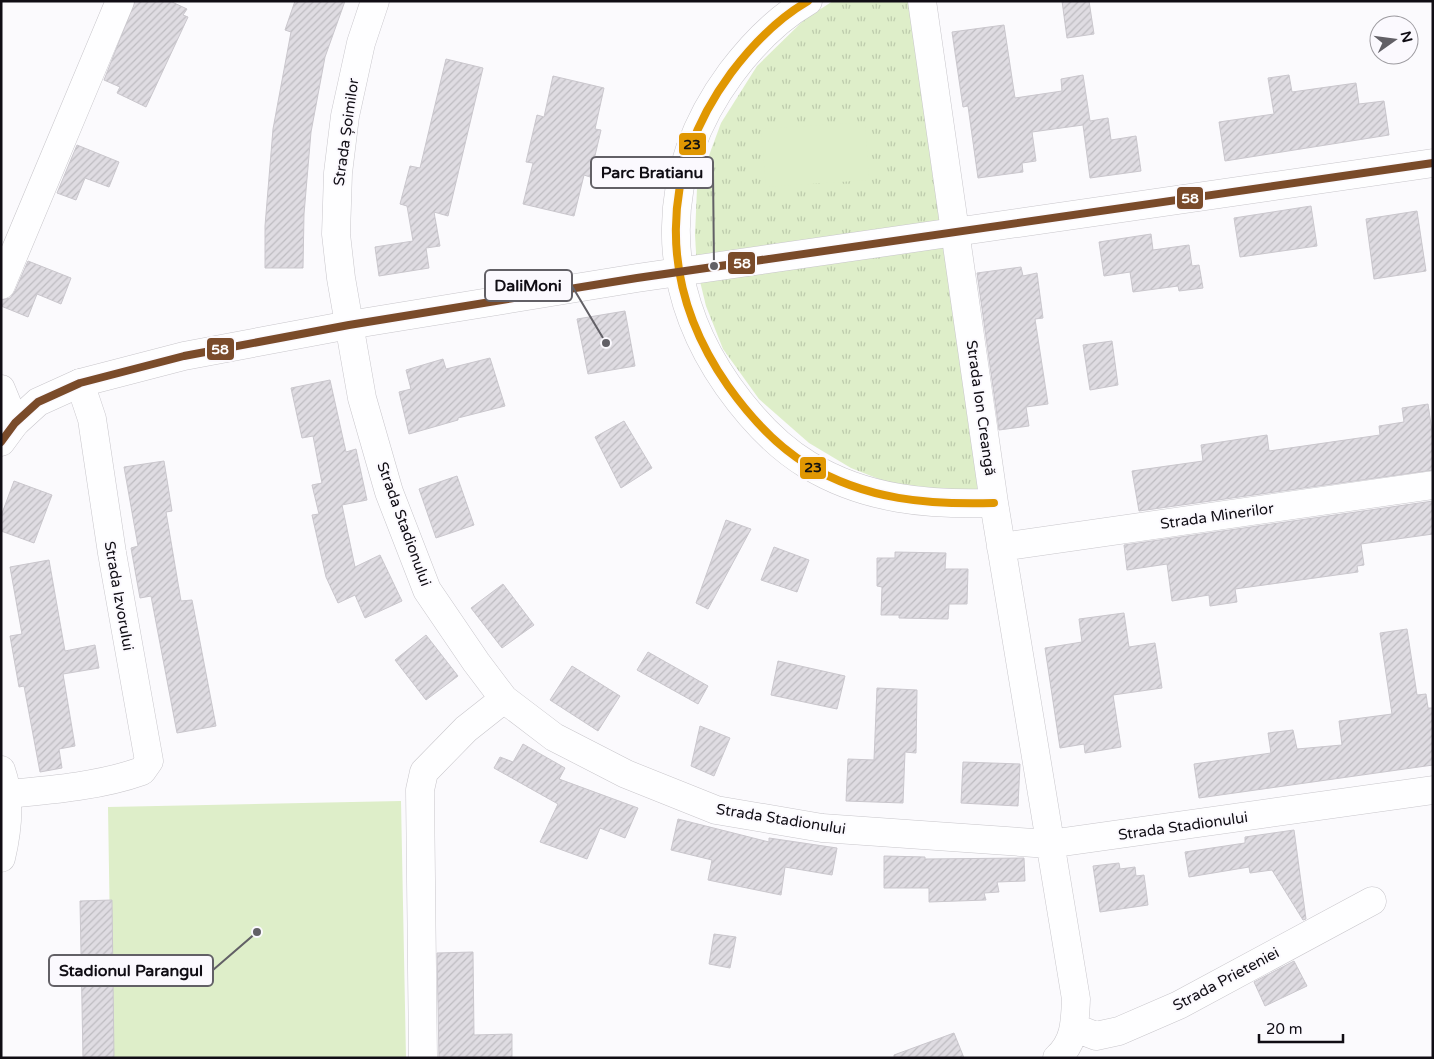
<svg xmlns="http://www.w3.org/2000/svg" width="1434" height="1059" font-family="'Varela Round',sans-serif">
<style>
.grass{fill:url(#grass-tufts)}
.pitch{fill:#deeec9}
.building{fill:url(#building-hatch);stroke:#cac7cd}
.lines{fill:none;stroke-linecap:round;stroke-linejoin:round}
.minor-casing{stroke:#c8c6cb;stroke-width:29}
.secondary-casing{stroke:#c8c6cb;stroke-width:29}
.minor{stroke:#fefeff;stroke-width:28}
.secondary{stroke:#fefeff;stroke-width:28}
.bus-1-casing{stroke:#fbf9fe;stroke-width:11}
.bus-2-casing{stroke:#fbf9fe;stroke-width:11}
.bus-1{stroke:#e09702;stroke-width:8}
.bus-2{stroke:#7a4b2a;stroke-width:8}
.labels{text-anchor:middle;stroke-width:4;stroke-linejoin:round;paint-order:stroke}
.street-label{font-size:15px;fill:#100d14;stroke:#fbf9fe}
.leader{fill:none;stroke:#626066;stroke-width:2}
.callout-dot{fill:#626066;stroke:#fbf9fe;stroke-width:2}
.callout{fill:#fbf9fe;stroke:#626066;stroke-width:2}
.callout-label{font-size:16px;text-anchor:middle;font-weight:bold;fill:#100d14}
.line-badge{stroke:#fbf9fe;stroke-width:2}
.badge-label{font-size:14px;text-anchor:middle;font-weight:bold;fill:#fff}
.pale-badge-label{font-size:14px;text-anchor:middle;font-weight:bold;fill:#111}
</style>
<defs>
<pattern id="grass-tufts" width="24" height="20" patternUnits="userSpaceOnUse" patternTransform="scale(1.25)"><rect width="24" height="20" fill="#deeec9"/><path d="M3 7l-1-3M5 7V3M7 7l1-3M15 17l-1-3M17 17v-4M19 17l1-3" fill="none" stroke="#bdcbac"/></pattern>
<pattern id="building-hatch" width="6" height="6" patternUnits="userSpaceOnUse" patternTransform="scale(1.25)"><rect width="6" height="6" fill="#dfdce2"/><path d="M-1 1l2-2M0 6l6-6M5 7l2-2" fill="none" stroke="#bebcc1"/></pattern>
</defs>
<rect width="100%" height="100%" fill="#fbfafd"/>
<!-- grass -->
<path class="grass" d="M833,1H910L981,492L899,487L851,468L809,443L759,399L723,349L706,306L697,269L695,235L697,188L721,123L757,66L805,19Z"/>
<!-- pitch -->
<path class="pitch" d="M865,122L869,180L766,187L761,129Z
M401,801L406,1058H112L108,807Z"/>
<!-- building -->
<path class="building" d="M135,1H170L187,9L183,15L188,17L146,107L117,93L120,87L104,80Z
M295,1H345L325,57L311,132L304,214L303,268H265V226L273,129L291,32L285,30Z
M1062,1H1089L1094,34L1067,38Z
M1004,25L1015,98L1062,91L1061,79L1083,75L1090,121L1108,118L1111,140L1136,136L1141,171L1090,178L1083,125L1032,132L1036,161L1022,163L1023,172L978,178L968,106L963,107L952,32Z
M446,59L483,68L448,216L434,212L440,246L426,248L429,268L379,276L375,247L413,241L407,206L400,204L410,166L420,168Z
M1289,75L1292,92L1356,83L1359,104L1384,101L1389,135L1225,161L1219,122L1274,114L1268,78Z
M553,76L604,88L595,129L601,130L590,177L584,175L574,216L523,204L533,163L526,162L537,115L544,117Z
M77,145L119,162L109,187L85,178L76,200L57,193Z
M1311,206L1317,246L1240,257L1234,218Z
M1417,211L1426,271L1374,279L1366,219Z
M1151,234L1153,250L1189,245L1192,266L1199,265L1203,288L1179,291L1178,286L1133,292L1130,272L1104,276L1099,242Z
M28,261L71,278L61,304L37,294L28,317L1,306V300L10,298L15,291Z
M1021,267L1023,276L1037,273L1043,318L1035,319L1048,404L1026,407L1029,426L999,430L977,273Z
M625,311L635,366L588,374L577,319Z
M1112,341L1118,385L1090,390L1083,345Z
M490,358L505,406L458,418V420L409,434L399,392L411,389L406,370L443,359L446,369Z
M330,380L346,452L356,449L367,500L342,505L355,567L380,555L402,601L365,618L355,595L338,603L326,577L312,515L319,514L312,485L322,483L313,436L302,438L291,388Z
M1428,404L1433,438V470L1139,511L1132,471L1203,461L1201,445L1267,435L1269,451L1380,435L1379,426L1404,422L1402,408Z
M624,421L652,468L621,488L595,437Z
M164,461L172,511L166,512L181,601L192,600L216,726L177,733L151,596L140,598L131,548L138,546L124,467Z
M457,476L474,525L436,538L419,489Z
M14,481L52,495L34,543L1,531V516Z
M1433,501V534L1361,544L1364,565L1357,566L1358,572L1235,589L1237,602L1210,606L1209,595L1172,601L1167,564L1127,570L1124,545Z
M726,520L751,529L708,609L696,603Z
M774,547L809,560L797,592L761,580Z
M895,552L946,553L945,569H968L967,604H949L948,619L899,618V615H881L882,587L877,586V558H895Z
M49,560L65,651L95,645L99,668L63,674L75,746L59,749L62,768L40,772L24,686L19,687L10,636L22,634L10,567Z
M503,584L534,625L502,648L471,608Z
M1124,613L1129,647L1155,643L1162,688L1113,695L1121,747L1085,753L1084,744L1060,748L1045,648L1082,642L1079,619Z
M1407,629L1417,695L1426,694L1428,708H1433V765L1199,798L1194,764L1271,753L1268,733L1293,730L1297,749L1342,745L1339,721L1392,714L1380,633Z
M426,635L458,676L426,700L395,660Z
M648,652L708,686L698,704L637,670Z
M778,661L845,676L837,709L771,695Z
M572,666L620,696L598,731L550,700Z
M877,688L917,690L916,753L905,752L903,803L846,801L848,759L874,760Z
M700,726L730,738L714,776L691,766Z
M523,744L565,768L559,779L638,808L625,838L600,828L587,859L540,842L558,804L494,768L500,757L513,762Z
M963,762L1020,764L1018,806L961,803Z
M678,819L769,842V838L837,848L832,875L785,867L781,895L708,880L712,860L671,850Z
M1294,830L1306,919L1303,920L1272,870L1250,873L1249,867L1189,877L1185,852L1245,843V837Z
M884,856L925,857V859L1024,858L1025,881L997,882L999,892L984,893L986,900L929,902V888H884Z
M1119,863L1120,869L1135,867L1136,876L1144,875L1148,905L1100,912L1093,866Z
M112,900L114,1058H83L80,901Z
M714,934L736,937L730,968L709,964Z
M473,952L474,1035L512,1034V1058H439L437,953Z
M1294,961L1307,986L1265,1006L1254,982Z
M954,1033L964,1058H894V1055Z"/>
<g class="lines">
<defs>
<path id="minor" d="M375,1L361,43L345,116L338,173L336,234L341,278L362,398L389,492L427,590L476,662L504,699L554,737L626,774L716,810L822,828L1049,844L1433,790
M808,1C777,19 752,45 731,73C658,172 658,286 728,386C750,417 775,445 808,465C866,500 929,505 994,503
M922,1L994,503L1076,999C1075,1022 1075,1042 1057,1058
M1,285L120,1
M1,389L15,423
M1001,547L1433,485
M7,794C51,790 100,786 142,771L149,761L112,553L92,419L80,383
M1075,1028L1096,1036L1119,1031L1179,1005L1372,901
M423,1058L420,790L424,772L466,729L504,699"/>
<path id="secondary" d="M1,442L15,423L38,402L80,383L184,356L349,325L637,278L1433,163
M1,770C11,798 8,829 1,858"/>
</defs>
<!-- minor casing -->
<use href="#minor" class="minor-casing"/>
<!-- secondary casing -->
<use href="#secondary" class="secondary-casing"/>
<!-- minor -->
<use href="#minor" class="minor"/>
<!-- secondary -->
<use href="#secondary" class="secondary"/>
<defs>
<path id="bus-1" d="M808,1C777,19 752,45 731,73C658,172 658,286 728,386C750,417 775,445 808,465C866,500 929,505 994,503"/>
<path id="bus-2" d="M1,442L15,423L38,402L80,383L184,356L349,325L637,278L1433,163"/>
</defs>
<!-- bus-1 casing -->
<use href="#bus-1" class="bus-1-casing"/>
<!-- bus-2 casing -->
<use href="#bus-2" class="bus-2-casing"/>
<!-- bus-1 -->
<use href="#bus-1" class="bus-1"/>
<!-- bus-2 -->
<use href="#bus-2" class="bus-2"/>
</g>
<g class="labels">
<!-- street labels -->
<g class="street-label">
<text transform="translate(346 132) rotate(-82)" y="5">Strada Șoimilor</text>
<text transform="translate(981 408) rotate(82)" y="5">Strada Ion Creangă</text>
<text transform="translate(1217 516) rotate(-8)" y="5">Strada Minerilor</text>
<text transform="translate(404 524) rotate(70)" y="5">Strada Stadionului</text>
<text transform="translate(119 596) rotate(80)" y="5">Strada Izvorului</text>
<text transform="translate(781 819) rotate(9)" y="5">Strada Stadionului</text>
<text transform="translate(1183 826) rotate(-8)" y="5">Strada Stadionului</text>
<text transform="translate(1226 979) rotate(-28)" y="5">Strada Prieteniei</text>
</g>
</g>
<!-- callouts -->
<path class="leader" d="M714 266L713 172M606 343L572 286M257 932L213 970"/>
<g class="callout-dot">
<circle cx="714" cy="266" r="5"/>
<circle cx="606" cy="343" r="5"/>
<circle cx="257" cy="932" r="5"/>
</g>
<g class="callout">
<rect x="591" y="157" width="122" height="31" rx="5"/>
<rect x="485" y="270" width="87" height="31" rx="5"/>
<rect x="49" y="955" width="164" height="31" rx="5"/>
</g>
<g class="callout-label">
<text x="652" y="178">Parc Bratianu</text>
<text x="528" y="291">DaliMoni</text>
<text x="131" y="976">Stadionul Parangul</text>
</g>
<g class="line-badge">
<rect x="678" y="132" width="29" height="24" rx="5" fill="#e09702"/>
<rect x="1176" y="186" width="28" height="24" rx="5" fill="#7a4b2a"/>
<rect x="727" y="251" width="29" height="24" rx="5" fill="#7a4b2a"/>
<rect x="206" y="337" width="29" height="24" rx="5" fill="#7a4b2a"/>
<rect x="799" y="456" width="28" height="24" rx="5" fill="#e09702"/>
</g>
<g class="badge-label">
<text x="1190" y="203">58</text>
<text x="742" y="268">58</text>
<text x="220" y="354">58</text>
</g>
<g class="pale-badge-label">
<text x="692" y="149">23</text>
<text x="813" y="472">23</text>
</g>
<!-- border -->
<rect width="1434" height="1059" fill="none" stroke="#100d14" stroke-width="5"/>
<!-- north arrow -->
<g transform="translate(1394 40) rotate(76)"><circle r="24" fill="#fbf9fe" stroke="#9d9ba0"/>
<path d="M0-4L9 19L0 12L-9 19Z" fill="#626066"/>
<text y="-8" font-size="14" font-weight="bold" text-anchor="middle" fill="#100d14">N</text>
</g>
<!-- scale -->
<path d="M1259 1034v8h84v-8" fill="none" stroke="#100d14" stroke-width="2.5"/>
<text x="1266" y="1034" font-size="15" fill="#100d14" stroke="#fbf9fe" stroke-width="4" paint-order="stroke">20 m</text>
</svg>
